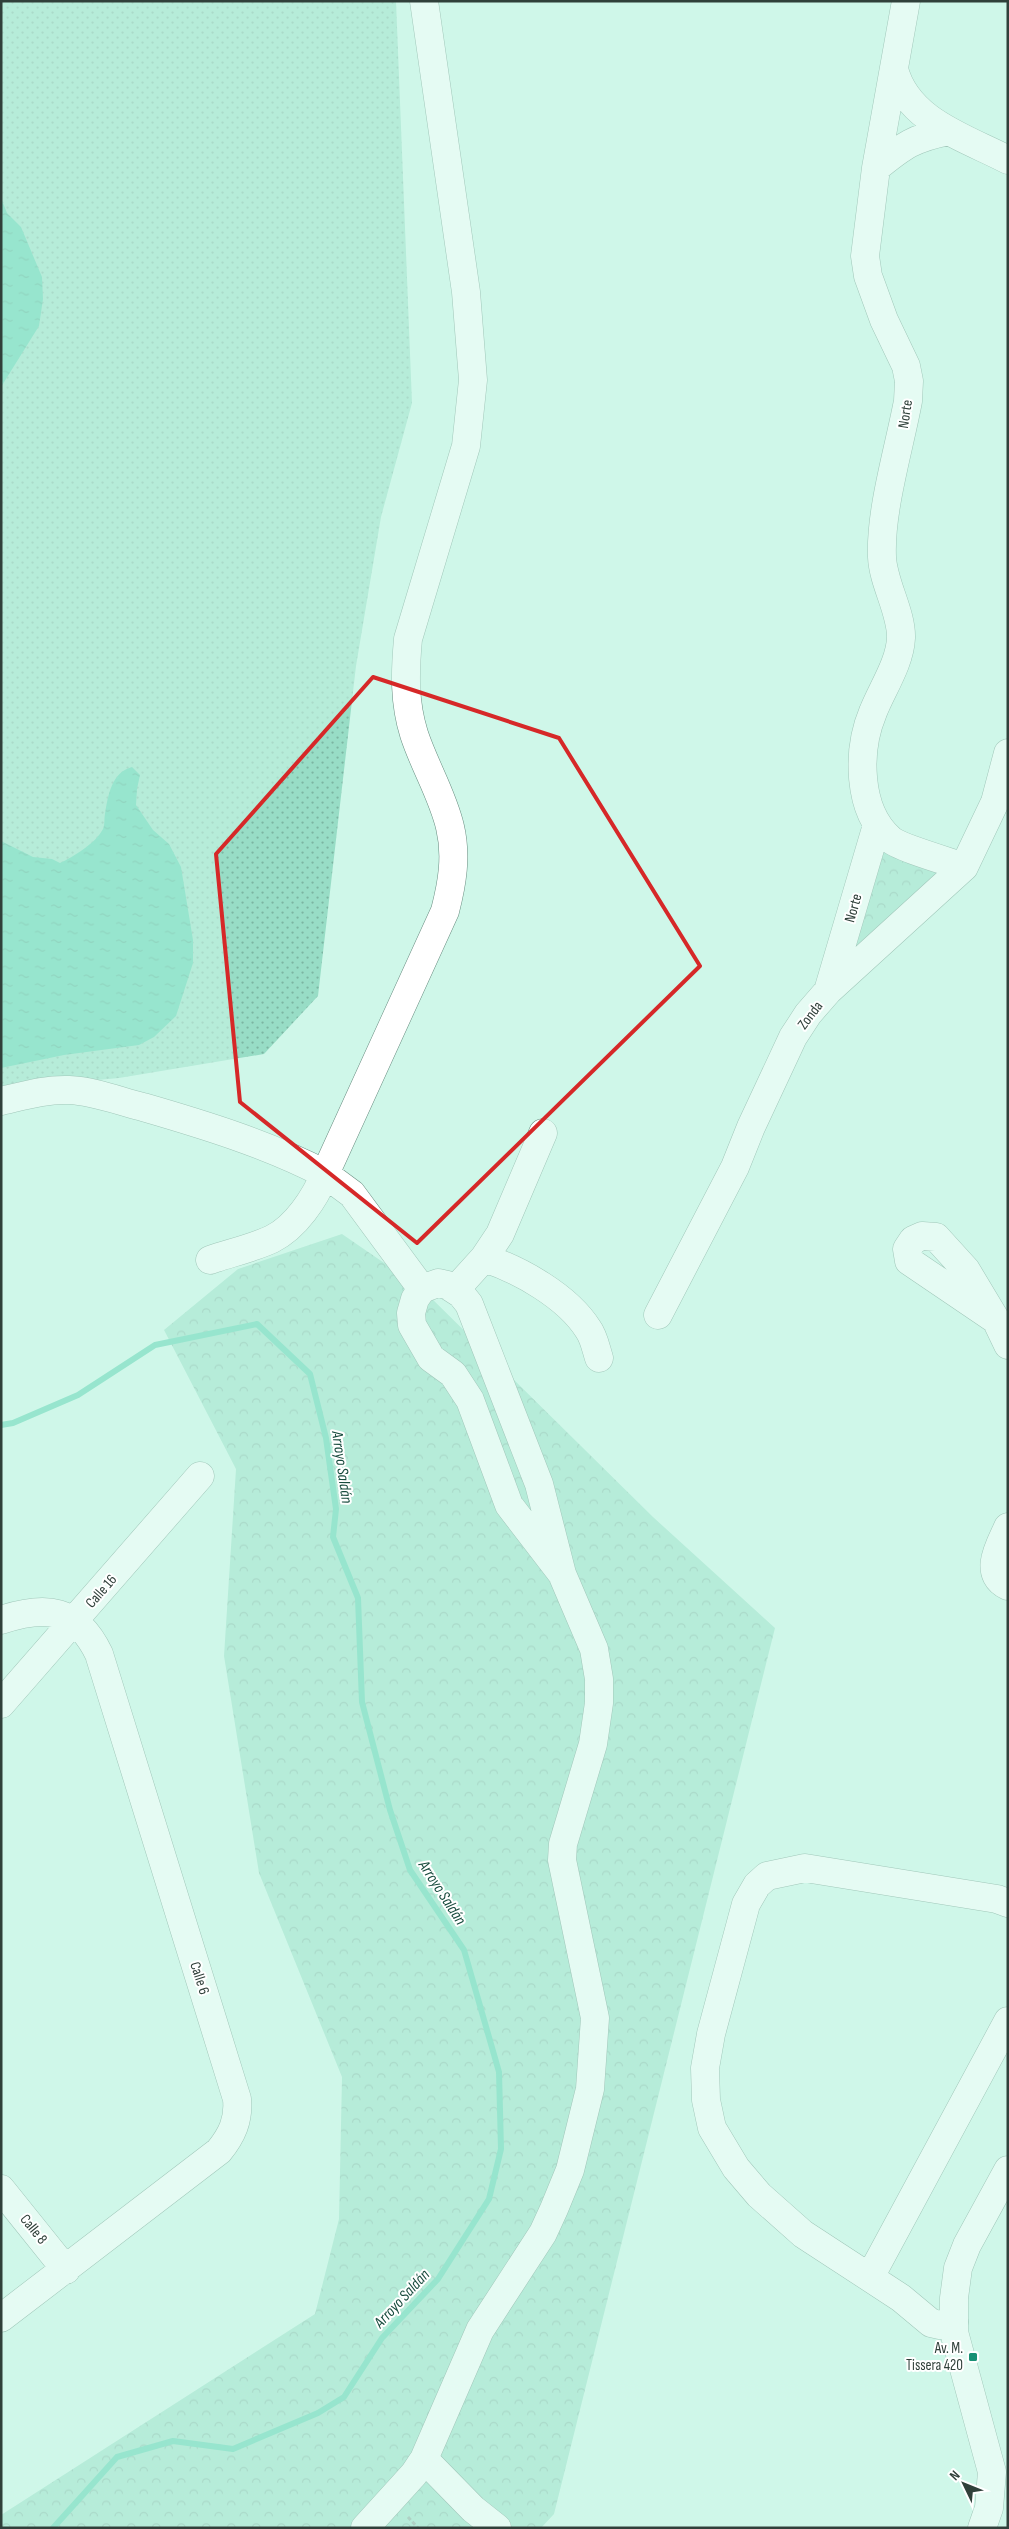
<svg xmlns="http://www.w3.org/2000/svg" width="1009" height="2529" font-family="'Sofia Sans Condensed',sans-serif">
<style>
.grass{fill:url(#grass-dots)}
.forest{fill:url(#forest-crowns)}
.water{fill:url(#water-ripples)}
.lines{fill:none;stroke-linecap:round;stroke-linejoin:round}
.stream{stroke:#53cfad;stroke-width:6}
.minor-casing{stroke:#688d80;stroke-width:29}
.major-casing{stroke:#688d80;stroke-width:29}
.path{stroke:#87a49a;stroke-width:3;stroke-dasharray:4 2.5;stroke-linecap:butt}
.minor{stroke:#fff;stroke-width:28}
.major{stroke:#fff;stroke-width:28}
.marked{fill:none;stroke:#d62828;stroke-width:4;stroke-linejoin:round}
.poi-dot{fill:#189074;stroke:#fff;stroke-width:2}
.labels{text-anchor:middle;stroke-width:4;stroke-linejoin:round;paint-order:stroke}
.street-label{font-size:15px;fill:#30403a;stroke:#fff}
.poi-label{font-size:15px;fill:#30403a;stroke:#fff;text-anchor:end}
.water-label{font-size:16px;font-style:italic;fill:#174b3d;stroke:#fff}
</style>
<defs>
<pattern id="grass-dots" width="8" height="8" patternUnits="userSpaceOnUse" patternTransform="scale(1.25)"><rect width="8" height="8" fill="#98ddc6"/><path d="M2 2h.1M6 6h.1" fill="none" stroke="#7cb5a2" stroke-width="1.8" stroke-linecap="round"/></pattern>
<pattern id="forest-crowns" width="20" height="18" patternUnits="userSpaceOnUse" patternTransform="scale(1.25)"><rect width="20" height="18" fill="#98ddc6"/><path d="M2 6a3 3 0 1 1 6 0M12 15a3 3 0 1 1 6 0" fill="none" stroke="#7cb5a2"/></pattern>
<pattern id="water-ripples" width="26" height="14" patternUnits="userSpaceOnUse" patternTransform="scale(1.25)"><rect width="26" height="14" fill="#53cfad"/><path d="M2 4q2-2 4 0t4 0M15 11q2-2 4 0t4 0" fill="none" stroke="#45a98e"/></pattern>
</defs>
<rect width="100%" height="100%" fill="#cff7e9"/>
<!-- grass -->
<path class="grass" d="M1,1H396L412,403L381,517L356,666L318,996L264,1054L119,1078L1,1089Z"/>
<!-- forest -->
<path class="forest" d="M878,849L943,871L850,955Z
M342,1234L422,1289L653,1517L775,1628L554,2514L541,2528H1V2515L315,2314L339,2219L342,2077L259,1873L224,1656L236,1469L164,1330L238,1269Z"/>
<!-- water -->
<path class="water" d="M1,198L7,213L21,227L42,277L43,299L39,326L1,387Z
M132,767L140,775L137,789L136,805L153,830L169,844L181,867L193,940V963L176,1016L154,1037L139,1045L64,1055L1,1068V841L33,857L52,859L60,863C73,857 96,843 103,829C105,825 104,818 105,814C108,795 112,772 132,767Z"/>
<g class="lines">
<!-- stream -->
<path class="stream" d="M1,1425L13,1423L78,1395L155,1345L257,1324L310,1374L326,1438L336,1509L333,1537L358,1598L362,1702L390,1810L410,1870L464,1950L499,2072L501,2149L489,2199L438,2279L382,2338L344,2397L318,2413L233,2449L173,2441L117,2457L53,2528"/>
<defs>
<path id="minor" d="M906,1L876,168L865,256L868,276L884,320L906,366L909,381L908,401C899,449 880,510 882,557C883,583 902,613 901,638C900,663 882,689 873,712C857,750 857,810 890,839C898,847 950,862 964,867
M894,69C907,121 966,138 1008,160
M876,168C904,145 914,138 949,131
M828,991L877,825
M1,1101C23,1096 46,1089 69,1090C94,1091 119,1101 143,1107C205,1125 267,1144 325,1174L445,911C452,884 457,856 450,827C443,796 424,765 414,734C404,702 405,672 408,639L466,446L473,380L466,292L424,1
M484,1258C520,1270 567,1296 588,1329C594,1337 596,1349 599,1358
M210,1260C230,1253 253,1248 272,1239C296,1227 315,1198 325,1174L352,1194L422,1289
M455,1290L484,1258L500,1234L543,1133
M658,1315L735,1167L751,1127L793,1037L808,1014L828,991L964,867L995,802L1008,753
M996,1320L909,1261L907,1249L913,1240L922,1236L936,1237L966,1270L996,1320L1008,1345
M1008,1527C1000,1545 982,1574 1008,1586
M1,1620C46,1605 77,1608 99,1654C144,1803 192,1951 237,2099C239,2120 232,2135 219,2151L1,2318
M1,1704L200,1476
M1,2189L66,2270
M870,2277L1008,2021
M954,2322L940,2325L931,2323L901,2298L803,2234L759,2195L736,2168L712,2128L706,2100L705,2068L711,2034L746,1904L757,1885L767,1876L805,1868L997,1899L1008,1903
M424,2459L473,2509L497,2528
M365,2528L414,2474L424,2459L480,2330L543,2233L554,2209L570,2170L590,2089L595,2018L562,1860L563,1844L593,1744L599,1703V1679L594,1649L562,1574L539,1484L469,1304L461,1294L447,1285L438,1283L422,1289L415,1299L411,1313L412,1325L431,1358L453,1374L470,1400L509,1505L562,1574"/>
<path id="major" d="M982,2528L989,2508L992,2472L954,2332V2298L958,2268L967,2245L1008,2170"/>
</defs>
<!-- minor casing -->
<use href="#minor" class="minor-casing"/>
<!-- major casing -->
<use href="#major" class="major-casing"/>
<!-- path -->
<path class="path" d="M408,2517L418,2528"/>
<!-- minor -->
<use href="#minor" class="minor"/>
<!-- major -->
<use href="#major" class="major"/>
</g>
<!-- marked area -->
<path d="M0 0H1009V2529H0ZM373,677L559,738L700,966L417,1243L240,1102L216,854Z" fill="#cff7e9" fill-opacity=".55" fill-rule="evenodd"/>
<path class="marked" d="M373,677L559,738L700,966L417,1243L240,1102L216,854Z"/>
<!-- markers -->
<rect class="poi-dot" x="968" y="2352" width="10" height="10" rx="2.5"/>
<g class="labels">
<!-- street labels -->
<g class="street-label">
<text transform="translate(905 414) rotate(-81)" y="5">Norte</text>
<text transform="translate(853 908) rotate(-74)" y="5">Norte</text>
<text transform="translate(810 1015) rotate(-53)" y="5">Zonda</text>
<text transform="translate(101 1591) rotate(-49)" y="5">Calle 16</text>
<text transform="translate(200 1978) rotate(72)" y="5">Calle 6</text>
<text transform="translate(34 2229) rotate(51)" y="5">Calle 8</text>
</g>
<!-- poi labels -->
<g class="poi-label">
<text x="963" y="2353">Av. M.<tspan x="963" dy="17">Tissera 420</tspan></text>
</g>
<!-- water labels -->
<g class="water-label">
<text transform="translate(343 1467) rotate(82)" y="6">Arroyo Saldán</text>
<text transform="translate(443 1892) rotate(57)" y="6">Arroyo Saldán</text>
<text transform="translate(401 2298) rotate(-47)" y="6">Arroyo Saldán</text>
</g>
</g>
<!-- border -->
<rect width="1009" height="2529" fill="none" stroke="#30403a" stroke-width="5"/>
<!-- north arrow -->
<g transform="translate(964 2484) rotate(313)" stroke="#ffffff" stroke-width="4" paint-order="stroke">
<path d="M0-4L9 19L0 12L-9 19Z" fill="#30403a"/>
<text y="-8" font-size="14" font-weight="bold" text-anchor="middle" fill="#30403a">N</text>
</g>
</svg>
